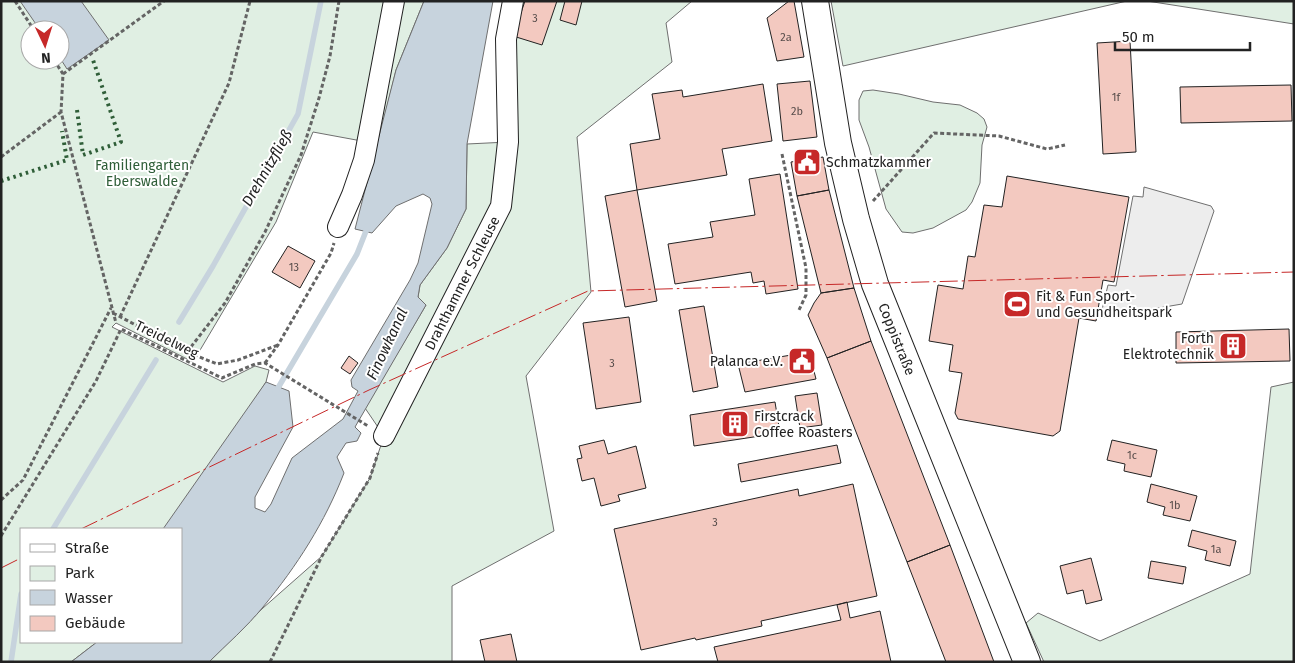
<svg xmlns="http://www.w3.org/2000/svg" width="1295" height="663" font-family="'Fira Sans',sans-serif">
<style>
.green{fill:#e0efe3;stroke:#6f6f6f;fill-rule:evenodd}
.parking{fill:#ededed;stroke:#6f6f6f}
.water{fill:#c7d3dd;stroke:#6f6f6f}
.lines{fill:none;stroke-linecap:round;stroke-linejoin:round}
.stream{stroke:#c7d3dd;stroke-width:5.5}
.building{fill:#f3c9c0;stroke:#222}
.minor-casing{stroke:#222;stroke-width:22}
.major-casing{stroke:#222;stroke-width:28}
.path{stroke:#646464;stroke-width:3;stroke-dasharray:4 2.5;stroke-linecap:butt}
.minor{stroke:#fff;stroke-width:20}
.major{stroke:#fff;stroke-width:26}
.hedge{stroke:#2f5e38;stroke-width:4;stroke-dasharray:2.5 4;stroke-linecap:butt}
.power{stroke:#c62828;stroke-width:1;stroke-dasharray:18 4 2.5 4;stroke-linecap:butt}
.labels{text-anchor:middle;stroke-width:4;stroke-linejoin:round;paint-order:stroke}
.number-label{font-size:11px;fill:#564c4a}
.poi-label{font-size:14px;fill:#222;stroke:#fff;text-anchor:start}
.park-label{font-size:14px;fill:#2f5e38;stroke:#fff}
.street-label{font-size:14px;fill:#222;stroke:#fff}
.water-label{font-size:15px;font-style:italic;fill:#222;stroke:#fff}
</style>
<rect width="100%" height="100%" fill="#fff"/>
<!-- green -->
<path class="green" d="M1,1H424L396,70L378,144L313,132L276,222L193,362L116,323L112,327L223,382L255,366L269,370L266,382L172,529H21V642H97L71,662H1ZM30,30H60V60H30Z
M514,1H692L666,23L672,62L577,137L591,292L526,376L554,531L452,586V662H209L263,608L322,556L370,478L384,436L365,408L426,305L418,297L420,285L447,248L466,209L467,144L508,142Z
M831,1H1127L843,66Z
M1148,1H1294V24L1147,1Z
M873,90L899,94L933,102L960,105L977,113L984,119L987,127L982,145L980,183L972,202L966,210L933,228L913,233L902,232L886,209L869,147L859,120V100L863,91Z
M1294,382V662H1044L1026,623L1038,613L1100,641L1250,574L1271,387Z"/>
<!-- parking -->
<path class="parking" d="M1144,187L1211,206L1214,211L1182,304L1100,318L1108,285L1116,286L1133,196L1143,197Z"/>
<!-- water -->
<path class="water" d="M20,1H81L109,40L67,69L60,58V30H40Z
M424,1H493L467,144L466,209L447,248L420,285L418,297L426,305L355,427L361,433L357,441L346,443L337,457L344,473C325,522 297,566 263,607C247,627 227,644 209,662H71L97,642H181V529H163L266,382L289,391L293,427L255,497V508L265,512L271,504L292,458L343,419L358,391L352,387L351,380L410,280L418,263L432,204L430,198L423,194L396,206L372,233L355,229L396,70Z"/>
<g class="lines">
<!-- stream -->
<path class="stream" d="M179,322L213,266L298,114L321,1
M275,393L357,254L368,226
M53,529L156,360
M11,662L21,594"/>
</g>
<!-- building -->
<path class="building" d="M525,1H557L542,45L513,36Z
M565,1H582L576,25L560,20Z
M789,1H794L804,57L777,61L767,18Z
M1130,41L1136,152L1103,154L1097,43Z
M810,81L817,137L783,141L777,84Z
M763,84L772,141L722,149L727,175L637,190L630,144L660,139L652,94L682,90L683,97Z
M1291,85L1292,121L1181,123L1180,87Z
M823,157L829,190L797,196L791,162Z
M780,174L798,289L766,294L764,281L753,283L751,272L675,284L668,244L713,237L710,222L755,215L749,179Z
M1007,176L1129,197L1114,282L1103,280L1096,321L1079,318L1060,431L1053,436L958,419L955,413L962,373L949,371L953,345L929,341L938,285L963,289L968,256L975,257L984,205L1002,207Z
M637,190L657,301L625,307L605,196Z
M829,190L854,288L821,293L797,196Z
M288,246L315,261L300,288L272,272Z
M854,288L871,341L827,358L808,315L814,303L821,293Z
M704,306L718,387L693,392L679,310Z
M629,317L641,402L596,409L583,323Z
M1289,329L1290,361L1176,363V332Z
M871,341L950,545L907,562L827,358Z
M809,352L816,379L745,392L738,364Z
M349,356L358,363L350,374L341,368Z
M817,393L822,425L800,428L795,396Z
M775,402L780,433L694,446L690,415Z
M604,440L608,454L636,446L646,488L618,495L620,501L601,506L594,478L582,481L577,459L582,458L579,446Z
M1112,440L1157,450L1151,477L1124,471L1125,464L1107,460Z
M837,445L841,463L741,482L738,464Z
M853,484L877,596L761,621L762,626L696,640L695,638L641,650L614,529L798,489L799,496Z
M1151,484L1197,496L1190,521L1163,515L1165,507L1147,502Z
M1192,530L1236,541L1230,566L1205,560L1207,551L1188,546Z
M950,545L994,662H946L907,562Z
M1091,558L1102,600L1086,604L1083,590L1067,594L1060,566Z
M1151,561L1186,567L1183,584L1148,578Z
M847,602L850,618L880,611L891,662H718L714,647L841,620L837,605Z
M511,634L517,662H485L480,640Z"/>
<g class="lines">
<defs>
<path id="minor" d="M338,227L352,195L364,160L394,1
M384,436L501,206L508,142L506,39L513,1"/>
<path id="major" d="M815,1L838,143L856,219L875,284L1027,662"/>
</defs>
<!-- minor casing -->
<use href="#minor" class="minor-casing"/>
<!-- major casing -->
<use href="#major" class="major-casing"/>
<!-- path -->
<path class="path" d="M15,1L34,30
M54,60L63,74L61,112L116,323
M63,74L164,1
M782,154L806,268V295L799,310
M1,157L61,112
M873,201L934,133L999,136L1047,149L1065,145
M113,313L187,352L217,364L238,360L278,345
M120,317L229,83L250,1
M187,352L225,303L265,232L301,155L319,98L330,56L339,1
M265,363L278,345L331,253L334,243
M1,500L23,480L111,308
M1,536L96,381L121,329L222,378L255,364L265,363L368,426
M270,662L322,556L370,478L378,453"/>
<!-- minor -->
<use href="#minor" class="minor"/>
<!-- major -->
<use href="#major" class="major"/>
<!-- hedge -->
<path class="hedge" d="M77,110L83,155L121,142L92,57
M1,181L67,160L62,131"/>
<!-- power -->
<path class="power" d="M81,529L369,390L588,291L1294,272
M1,568L21,558"/>
</g>
<!-- icons -->
<defs>
<symbol id="civic-square" viewBox="-11 -11 22 22"><rect x="-9" y="-9" width="18" height="18" rx="4" fill="#c62828" stroke="#fff"/><path d="M-.6-6.5H3V-4.5H.6V-3L4-1V1h2V6H-6V1h2V-1L-.6-3ZM-1.2 2.5V6h2.4V2.5Z" fill="#fff"/></symbol>
<symbol id="stadium-square" viewBox="-11 -11 22 22"><rect x="-9" y="-9" width="18" height="18" rx="4" fill="#c62828" stroke="#fff"/><path d="M0-5a6.5 5 0 1 0 0 10a6.5 5 0 1 0 0-10ZM-3.5-1.8h7v3.6h-7Z" fill="#fff"/></symbol>
<symbol id="building-square" viewBox="-11 -11 22 22"><rect x="-9" y="-9" width="18" height="18" rx="4" fill="#c62828" stroke="#fff"/><path d="M-4-6H4V6H1V3H-1V6H-4ZM-2.5-4.3h1.7v1.8h-1.7ZM.8-4.3h1.7v1.8H.8ZM-2.5-1h1.7V.8h-1.7ZM.8-1h1.7V.8H.8Z" fill="#fff"/></symbol>
</defs>
<g fill-rule="evenodd">
<use href="#civic-square" x="791" y="146" width="32" height="32"/>
<use href="#stadium-square" x="1001" y="288" width="32" height="32"/>
<use href="#building-square" x="1217" y="330" width="32" height="32"/>
<use href="#civic-square" x="786" y="345" width="32" height="32"/>
<use href="#building-square" x="719" y="408" width="32" height="32"/>
</g>
<g class="labels">
<!-- number labels -->
<g class="number-label">
<text x="535" y="22">3</text>
<text x="786" y="41">2a</text>
<text x="1116" y="101">1f</text>
<text x="797" y="115">2b</text>
<text x="294" y="271">13</text>
<text x="612" y="367">3</text>
<text x="1132" y="459">1c</text>
<text x="1175" y="509">1b</text>
<text x="715" y="526">3</text>
<text x="1216" y="553">1a</text>
</g>
<!-- poi labels -->
<g class="poi-label">
<text x="826" y="167">Schmatzkammer</text>
<text x="1036" y="301">Fit &amp; Fun Sport-<tspan x="1036" dy="16">und Gesundheitspark</tspan></text>
<text x="1214" y="343" text-anchor="end">Forth<tspan x="1214" dy="16">Elektrotechnik</tspan></text>
<text x="783" y="366" text-anchor="end">Palanca e.V.</text>
<text x="754" y="421">Firstcrack<tspan x="754" dy="16">Coffee Roasters</tspan></text>
</g>
<!-- park labels -->
<g class="park-label">
<text x="142" y="170">Familiengarten<tspan x="142" dy="16">Eberswalde</tspan></text>
</g>
<!-- street labels -->
<g class="street-label">
<text transform="translate(462 283) rotate(-63)" y="5">Drahthammer Schleuse</text>
<text transform="translate(167 339) rotate(26)" y="5">Treidelweg</text>
<text transform="translate(897 339) rotate(68)" y="5">Coppistraße</text>
</g>
<!-- water labels -->
<g class="water-label">
<text transform="translate(267 168) rotate(-60)" y="5">Drehnitzfließ</text>
<text transform="translate(387 344) rotate(-65)" y="5">Finowkanal</text>
</g>
</g>
<!-- border -->
<rect width="1295" height="663" fill="none" stroke="#222222" stroke-width="5"/>
<!-- legend -->
<rect x="20" y="528" width="162" height="115" fill="#ffffff" stroke="#a7a7a7"/>
<rect x="30" y="544" width="25" height="8" fill="#ffffff" stroke="#a7a7a7"/>
<text x="65" y="553" font-size="15" fill="#222222">Straße</text>
<rect x="30" y="566" width="25" height="15" fill="#e0efe3" stroke="#a7a7a7"/>
<text x="65" y="578" font-size="15" fill="#222222">Park</text>
<rect x="30" y="590" width="25" height="15" fill="#c7d3dd" stroke="#a7a7a7"/>
<text x="65" y="603" font-size="15" fill="#222222">Wasser</text>
<rect x="30" y="616" width="25" height="15" fill="#f3c9c0" stroke="#a7a7a7"/>
<text x="65" y="628" font-size="15" fill="#222222">Gebäude</text>
<!-- north arrow -->
<g transform="translate(45 45) rotate(176)"><circle r="24" fill="#ffffff" stroke="#a7a7a7"/>
<path d="M0-4L9 19L0 12L-9 19Z" fill="#c62828"/>
<text y="-8" font-size="14" font-weight="bold" text-anchor="middle" fill="#222222">N</text>
</g>
<!-- scale -->
<path d="M1115 42v8h135v-8" fill="none" stroke="#222222" stroke-width="2.5"/>
<text x="1122" y="42" font-size="15" fill="#222222" stroke="#ffffff" stroke-width="4" paint-order="stroke">50 m</text>
</svg>
